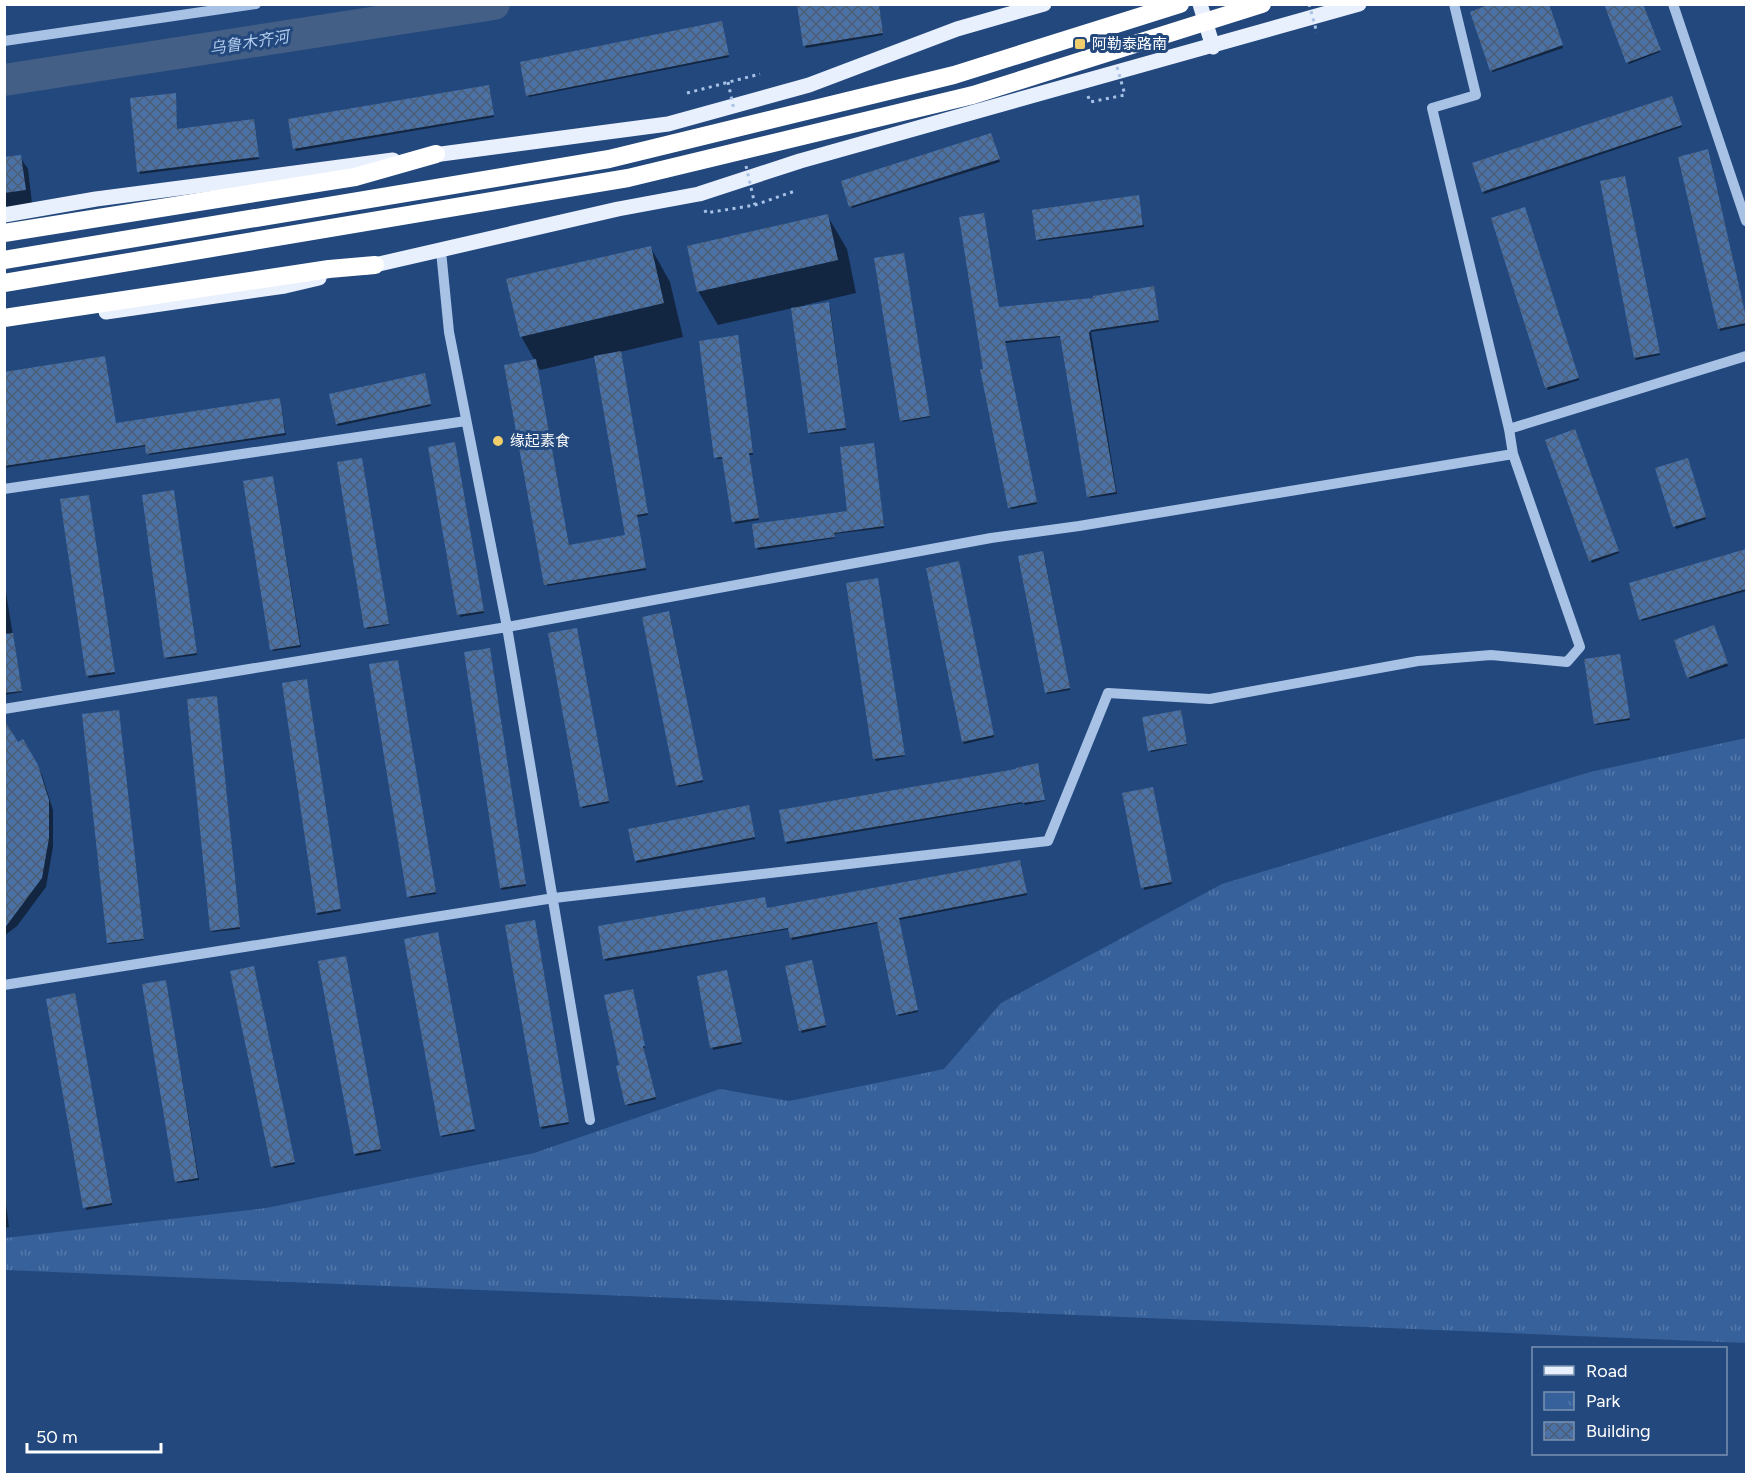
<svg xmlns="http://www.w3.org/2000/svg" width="1751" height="1479" font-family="Figtree,'Noto Sans SC',sans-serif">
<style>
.park{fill:url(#park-tufts)}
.shadow{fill:#0007;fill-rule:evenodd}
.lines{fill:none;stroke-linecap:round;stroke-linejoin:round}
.river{stroke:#435f85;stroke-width:32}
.building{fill:url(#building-cross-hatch)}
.path{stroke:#a8c2e6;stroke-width:3;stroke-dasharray:3 4.5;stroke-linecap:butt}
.minor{stroke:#a8c2e6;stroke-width:10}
.major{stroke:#e9f0fd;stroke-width:15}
.highway{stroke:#fff;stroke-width:18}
.path-bridge{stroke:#a8c2e6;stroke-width:3;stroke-dasharray:3 4.5;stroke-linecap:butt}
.highway-bridge{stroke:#fff;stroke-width:18}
.poi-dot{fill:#f0ce6b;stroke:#23487d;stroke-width:2}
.labels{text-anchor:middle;stroke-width:6;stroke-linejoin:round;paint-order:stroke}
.poi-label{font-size:15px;fill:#fff;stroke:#23487d;text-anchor:start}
.water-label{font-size:16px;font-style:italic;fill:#b3cced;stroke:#23487d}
</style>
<defs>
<pattern id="park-tufts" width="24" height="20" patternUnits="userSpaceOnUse" patternTransform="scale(1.5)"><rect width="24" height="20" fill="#37619b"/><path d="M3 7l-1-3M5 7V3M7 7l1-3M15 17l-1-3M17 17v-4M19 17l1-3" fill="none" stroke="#5579aa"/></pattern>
<pattern id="building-cross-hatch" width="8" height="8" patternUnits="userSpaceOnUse" patternTransform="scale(1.5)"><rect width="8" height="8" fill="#4b72a6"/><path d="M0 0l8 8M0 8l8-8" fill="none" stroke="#4c5d74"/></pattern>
</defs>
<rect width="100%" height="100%" fill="#23487d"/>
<!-- park -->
<path class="park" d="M1746,738V1343L5,1270V1238L266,1208L534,1153L720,1089L789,1101L944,1069L1001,1003L1222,884L1590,772Z"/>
<!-- shadow -->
<path class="shadow" d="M879,4L883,35L806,48L805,45Z
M1548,4L1563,48L1493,72L1491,70Z
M1642,4L1660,52L1629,64L1627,62Z
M722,23L729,57L529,97L528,95Z
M489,89L494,117L296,151L295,149L290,120Z
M175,95L177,131L253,120L259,159L140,174L132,99Z
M1672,100L1682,127L1484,194L1483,192Z
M992,137L1000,162L852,208L851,206Z
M1708,153L1746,318V325L1720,331L1680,158Z
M20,157L28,169L32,203L4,207V159Z
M1625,178L1660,355L1636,360L1635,358Z
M1138,197L1144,227L1039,241L1037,239Z
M1525,211L1579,380L1548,390L1493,219Z
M827,215L847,249L856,293L805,305V307L829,304L830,306L846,430L810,434L793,308L718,325L698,291Z
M651,248L670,282L683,337L620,352L648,515L637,517L646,570L547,586L535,361L521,336ZM595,357L626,537L569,546L536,364L540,370Z
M904,256L930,417L903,422L902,420Z
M1154,290L1159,322L1091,332L1117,494L1090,498L1088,496L1062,337L1005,343L1037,504L1011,509L985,370L999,308L1095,299Z
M738,339L753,455H749L759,520L735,524L724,458L717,459L716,457Z
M104,358L116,425L280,400L286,435L149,455L147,446L4,468V373Z
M425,377L431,406L338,426L337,424Z
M1576,433L1619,553L1592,563L1547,441Z
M455,446L484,613L460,617L429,448Z
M874,447L884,528L834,534L835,538L758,550L757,548L849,512Z
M362,462L389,625L367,629L366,627Z
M1688,462L1706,519L1676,529L1657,469Z
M273,477L301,647L273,651L272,649Z
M174,492L197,655L167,659L166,657Z
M89,498L115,674L89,678L88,676Z
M1746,551V591L1642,621L1631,584Z
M1044,555L1070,690L1047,694L1046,692Z
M959,565L994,737L964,744L963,742Z
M4,580L22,692L4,695Z
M878,582L905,756L876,761L875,759Z
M670,615L703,782L678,787L677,785Z
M1715,629L1728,666L1690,679L1689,677Z
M577,631L609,803L583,808L581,806Z
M490,650L526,886L502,890L501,888Z
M1619,655L1630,720L1596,725L1595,723Z
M398,663L436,894L410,898L408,896Z
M307,680L341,911L318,915L317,913Z
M217,698L240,929L212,932L211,930Z
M1181,713L1187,745L1151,752L1150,750Z
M119,714L144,940L109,944L108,942Z
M22,741L42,775L53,810V847L46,887L17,926L4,936V840L18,744Z
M1039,767L1045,801L1025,805L1024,803L787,844L786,842L781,811Z
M1153,791L1172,884L1144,890L1124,795Z
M749,809L755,839L637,863L636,861L630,831Z
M1021,864L1027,895L899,920L918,1012L899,1016L897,1014L879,923L792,940L789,929L606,961L605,959L767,910Z
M535,924L569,1124L542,1129L507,926Z
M438,934L475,1131L442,1137L441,1135Z
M346,960L381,1151L356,1156L355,1154Z
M812,964L826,1027L802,1033L801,1031Z
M254,970L295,1164L274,1168L273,1166Z
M727,972L742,1044L713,1050L698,977Z
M166,983L199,1180L177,1183L176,1181Z
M633,992L645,1048H643L656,1099L628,1106L621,1066Z
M75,997L112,1205L86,1210L47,1000Z
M4,1189L9,1227L4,1228Z"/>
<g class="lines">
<!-- river -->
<path class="river" d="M4,80L494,4"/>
</g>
<!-- building -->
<path class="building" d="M797,4H879L883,33L803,46Z
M1490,4H1549L1563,45L1490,71L1470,12Z
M1604,4H1643L1661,50L1626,63Z
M722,21L729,55L526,96L520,62Z
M489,85L494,115L293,149L288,119Z
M176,93L177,129L254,119L259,157L137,172L130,98Z
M1672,96L1682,125L1482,192L1472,163Z
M991,133L1000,159L849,207L841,181Z
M1708,149L1746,317V323L1718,329L1678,157Z
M21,155L26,190L4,193V157Z
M1625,176L1660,353L1634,358L1600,181Z
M1139,195L1143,225L1036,240L1032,210Z
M1525,207L1579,378L1545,388L1491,218Z
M984,213L999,307L1093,298V296L1154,286L1159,320L1091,330L1089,333L1116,492L1087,497L1060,336L1005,341L1037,502L1008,508L980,369H983L959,217Z
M828,214L838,260L697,292L687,246Z
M651,246L664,303L520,337L506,279Z
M904,253L930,416L900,421L874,258Z
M829,302L846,428L808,433L791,308Z
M738,335L753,453H749L759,518L732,522L722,457L714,458L699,341Z
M621,351L648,513L637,515L646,568L544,585L504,365L536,359L569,545L625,535L594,356Z
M105,356L116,423L280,398L285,433L146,454L145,445L4,466V372Z
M425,373L431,404L336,424L329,394Z
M1575,429L1619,551L1589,561L1545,440Z
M455,442L484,611L457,615L428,447Z
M874,443L884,526L834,533L835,537L755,548L752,524L847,511L840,447Z
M362,458L389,624L364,628L337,462Z
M1688,458L1706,517L1673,527L1655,468Z
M273,476L300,645L270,650L243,481Z
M174,490L197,653L164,658L142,495Z
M89,495L115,672L86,676L60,499Z
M1746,549V589L1639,620L1629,583Z
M1043,551L1070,688L1045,693L1018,556Z
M959,561L994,735L962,742L926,568Z
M878,578L905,755L873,759L846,583Z
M669,611L703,780L676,786L642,617Z
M1714,625L1728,663L1687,678L1674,640Z
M577,628L609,801L580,807L548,633Z
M13,633L22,691L4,693V634Z
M490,648L526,884L500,888L464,652Z
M1620,654L1630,718L1594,724L1584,659Z
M398,660L436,892L407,897L369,664Z
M307,679L341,909L316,913L282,683Z
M217,696L240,927L210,931L187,699Z
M119,710L144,939L107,943L82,714Z
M1181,710L1187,744L1148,751L1142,717Z
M4,720L18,742L23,739L38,765L49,800V838L42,878L4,929Z
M1038,763L1045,800L1022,803V802L785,842L779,810L1016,769V768Z
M1153,787L1172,882L1141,888L1122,793Z
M749,805L755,837L635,861L628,829Z
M1020,860L1027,893L899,918L918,1010L896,1015L877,922L790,938L788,928L603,959L598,926L765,897L767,908Z
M535,920L569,1122L540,1127L505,925Z
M438,932L475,1129L440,1136L404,939Z
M346,956L381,1149L354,1154L318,961Z
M812,960L826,1025L799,1031L785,966Z
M254,966L295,1162L271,1167L230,971Z
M727,970L742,1042L710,1048L697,976Z
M166,980L198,1178L175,1182L142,984Z
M633,989L645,1046H643L656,1097L625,1105L616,1066L619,1065L604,995Z
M75,993L112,1203L83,1208L46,999Z"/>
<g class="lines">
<!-- path -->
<path class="path" d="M687,93L760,74
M1088,96L1090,102L1125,95
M705,210L706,213L755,205L795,191"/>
<!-- minor -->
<path class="minor" d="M1673,4L1746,221
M4,41L256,4
M441,251L449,332L507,627L590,1120
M1509,429L1746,356
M4,489L466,421
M4,709L507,627L991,538L1079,526L1513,454
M4,985L554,898L1048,841L1108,693L1210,699L1418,661L1491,655L1567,662L1580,647L1513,454L1509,429L1432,108L1476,95L1454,4"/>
<!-- major -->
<path class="major" d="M1200,4L1213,47
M426,156L668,124L809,85L957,29L1044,4
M4,215L96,199L393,160
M366,267L618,209L699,194L800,161L1359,4
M106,312L285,286L319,278"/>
<!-- highway -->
<path class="highway" d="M4,233L355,177L436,154
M4,318L329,269L375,265"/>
<!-- path-bridge -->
<path class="path-bridge" d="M1309,4L1317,33
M1117,67L1125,95
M728,82L734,110
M746,166L755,205"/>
<!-- highway-bridge -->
<path class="highway-bridge" d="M4,260L609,159L954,75L1180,4
M4,283L628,178L973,95L1262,4"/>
</g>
<!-- markers -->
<g class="poi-dot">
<rect x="1074" y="38" width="12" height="12" rx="3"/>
<circle cx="498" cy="441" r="6"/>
</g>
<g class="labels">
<!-- poi labels -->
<g class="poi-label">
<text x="1092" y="49">阿勒泰路南</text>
<text x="510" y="446">缘起素食</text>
</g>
<!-- water labels -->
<g class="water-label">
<text transform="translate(249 42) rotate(-9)" y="6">乌鲁木齐河</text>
</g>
</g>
<!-- border -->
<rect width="1751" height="1479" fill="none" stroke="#ffffff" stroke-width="12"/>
<!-- legend -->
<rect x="1532" y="1347" width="195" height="108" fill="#23487d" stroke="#7b91b1" stroke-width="1.5"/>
<rect x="1544" y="1366" width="30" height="9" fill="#e9f0fd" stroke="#7b91b1" stroke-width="1.5"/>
<text x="1586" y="1377" font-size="18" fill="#ffffff">Road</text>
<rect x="1544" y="1392" width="30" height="18" fill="url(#park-tufts)" stroke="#7b91b1" stroke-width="1.5"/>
<text x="1586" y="1407" font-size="18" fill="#ffffff">Park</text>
<rect x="1544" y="1422" width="30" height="18" fill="url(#building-cross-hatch)" stroke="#7b91b1" stroke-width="1.5"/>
<text x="1586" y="1437" font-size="18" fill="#ffffff">Building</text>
<!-- scale -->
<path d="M27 1443v9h134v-9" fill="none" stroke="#ffffff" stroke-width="3"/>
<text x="36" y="1443" font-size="18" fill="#ffffff" stroke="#23487d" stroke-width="4.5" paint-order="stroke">50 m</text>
</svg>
